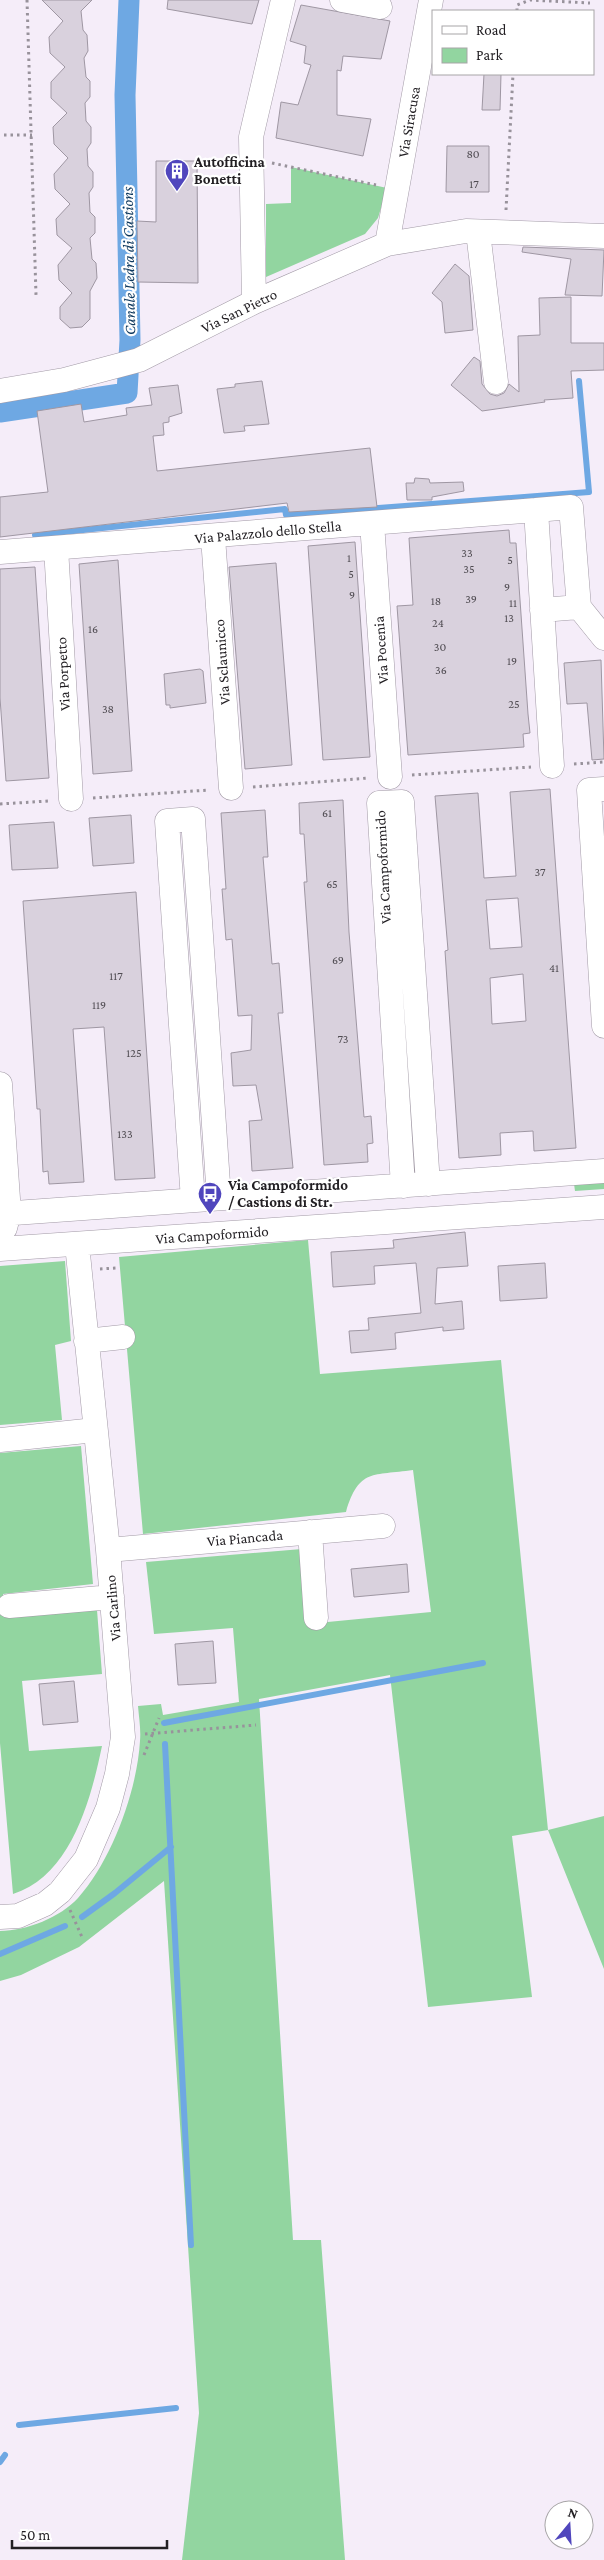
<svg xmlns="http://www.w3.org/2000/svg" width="604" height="2560" font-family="'Crimson Pro',serif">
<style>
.green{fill:#92d5a0}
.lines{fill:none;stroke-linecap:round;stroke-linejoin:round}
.stream{stroke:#6ea8e3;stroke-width:6}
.canal{stroke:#6ea8e3;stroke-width:21}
.building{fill:#d9d1dd;stroke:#9f97a3;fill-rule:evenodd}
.minor-casing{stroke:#a29aa6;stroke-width:25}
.path{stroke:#98929b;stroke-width:3;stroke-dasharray:2.5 4;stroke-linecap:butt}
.minor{stroke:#fff;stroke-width:24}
.labels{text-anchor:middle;stroke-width:4.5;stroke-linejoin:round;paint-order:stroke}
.number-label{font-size:12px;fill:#504c52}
.street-label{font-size:15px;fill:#221f23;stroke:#fff}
.poi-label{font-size:15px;font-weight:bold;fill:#221f23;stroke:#fff;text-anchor:start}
.water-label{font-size:16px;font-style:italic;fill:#0d385e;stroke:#fff}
</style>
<rect width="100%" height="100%" fill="#f5edf9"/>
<!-- green -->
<path class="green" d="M291,167L387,188L378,218L365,234L266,277V204L291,203Z
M604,1182V1189L575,1191L574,1184Z
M308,1240L320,1374L501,1360L548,1830L604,1816V1969L548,1830L512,1836L532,1997L428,2007L390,1675L259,1699L293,2240H321L345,2560H182L199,2413L164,1881L79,1947L21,1975L0,1981V1931C26,1931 61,1917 78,1898C112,1860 137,1791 140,1741C141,1729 139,1718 138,1706L161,1704L163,1715L239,1702L233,1628L154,1634L146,1562L302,1549L307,1624L431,1612L413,1470C373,1476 359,1468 346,1512L143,1534L119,1257Z
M65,1261L71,1341L55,1345L62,1420L0,1425V1266Z
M81,1446L93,1584L3,1594L6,1617L97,1610L102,1674L22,1681L29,1751L102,1746C91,1799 71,1876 13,1894L0,1743V1453Z"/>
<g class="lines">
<!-- stream -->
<path class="stream" d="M35,535L285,509L286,515L589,492L579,381
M164,1723L483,1663
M165,1744L191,2245
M82,1917L115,1893L171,1847
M0,1954L65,1926
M19,2425L176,2408
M0,2462L5,2455"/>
<!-- canal -->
<path class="canal" d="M0,412L127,393L130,340L125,95L129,0"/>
</g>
<!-- building -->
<path class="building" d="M42,0H92L81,11L83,30L87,35L88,51L84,58L86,77L90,81V97L85,103L86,121L91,127V143L87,149L88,166L93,172V187L89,193L90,212L95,217V233L90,238L92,259L96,263L97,278L90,291V319L82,327L70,328L60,319V307L72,293L59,280L58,265L72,248L57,235L56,219L70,204L55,189L54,174L68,158L54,144L53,127L67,113L51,98V82L65,67L50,53L49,37L63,21Z
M168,0H259L252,24L167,9Z
M301,5L390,21L381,59L343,56L341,71L337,70V115L371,119L363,156L276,138L281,102L298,105L311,65L304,63L306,46L290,41Z
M484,74H501L500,110H482Z
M447,146H489V192H446Z
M156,161H197L198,283L138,282L137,221L156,222Z
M523,247L604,250L602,296L565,295L571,259L522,252Z
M455,264L469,276L473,330L445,333L442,302L432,293Z
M571,297V343H604V370L571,371L573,398L544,400L545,402L482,411L451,385L474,357L480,361L482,384L490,394L497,396L504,393L509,384L519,392L518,336L540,335L539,298Z
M262,381L269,424L244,426L245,431L224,433L217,389L235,387V384Z
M178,385L182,413L169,417V422L163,423L164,435L153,436L157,471L370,448L377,507L289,512L287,503L0,537V497L48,492L37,411L81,404L84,422L127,415L126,408L152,405L149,388Z
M415,478L429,479L430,483L463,482L464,491L432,497V500H407L406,483H414Z
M509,530L510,543H516L528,714L530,733L523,734L524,747L408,755L397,606L413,605L409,538Z
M355,542L370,757L323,760L308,546Z
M118,560L132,771L93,774L79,564Z
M276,563L292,765L245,769L229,567Z
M35,567L49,778L6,781L0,698V569Z
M601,660L604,759L592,760L587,703L567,704L564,663Z
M200,669L203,671L206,703L170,708V705H166L164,674Z
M550,789L576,1148L534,1151L533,1131L500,1133L501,1155L459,1158L445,951L448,950L435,796L478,793L484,878L516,876L510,792ZM518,898L522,947L490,949L486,900ZM523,974L526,1021L492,1024L490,978Z
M343,800L349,932L364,1117L371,1116L373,1143L367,1144L368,1162L324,1165L304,882H307L304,834H300L299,803Z
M265,810L268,857H263L272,964L279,963L283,1013H278L293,1168L252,1171L249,1121L262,1120L256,1085L233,1086L231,1053L251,1050L252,1015L238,1016L232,939L226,940L222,889H226L221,813Z
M131,815L134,863L93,866L89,818Z
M54,822L58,868L12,870L9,825Z
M136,892L155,1178L115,1180L104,1027L73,1029L84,1182L49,1184L48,1171L43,1172L40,1109H37L23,901Z
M465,1232L468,1266L437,1268L435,1304L462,1301L464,1329L443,1331V1327L395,1333L396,1349L351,1353L349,1331L369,1330L368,1318L421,1313L416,1263L374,1266L375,1284L333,1287L331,1252L394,1248L393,1240Z
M545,1263L547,1298L500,1301L498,1266Z
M407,1564L409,1592L354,1597L351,1569Z
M213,1641L216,1683L178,1685L175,1644Z
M74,1681L78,1722L43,1725L39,1684Z"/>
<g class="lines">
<defs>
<path id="minor" d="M342,0L380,7
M478,232L496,382
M387,244L431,0
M254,302L251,137L283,0
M0,391L64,380L139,360L254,302L387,244L466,231L604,236
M536,510L571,507L579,607L542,610
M372,523L390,777
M213,537L231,788
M56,548L71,799
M0,552L536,510L552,766
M579,607L604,638
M604,789L589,790L604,1026
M0,1084L9,1213L5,1228
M403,1186L379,803L402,802L428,1184
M193,1200L167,821L193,819L219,1198
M0,1214L604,1171
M0,1249L604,1207
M86,1341L123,1337
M0,1440L95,1430
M310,1532L316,1618
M108,1550L383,1526
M9,1606L112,1597
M0,1917L18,1916L45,1904L60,1892L86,1859L108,1808L117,1774L123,1737L108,1550L77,1244"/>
</defs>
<!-- minor casing -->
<use href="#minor" class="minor-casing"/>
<!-- path -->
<path class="path" d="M27,0L36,295
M517,11V5L530,0L590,3
M4,135H32
M272,163L376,185
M506,210L513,74
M574,764L604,762
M412,775L531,767
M253,787L368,778
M93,798L209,790
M0,804L49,801
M100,1269L117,1268
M145,1734L256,1725
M144,1755L159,1718
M70,1910L82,1937"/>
<!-- minor -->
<use href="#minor" class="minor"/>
</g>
<!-- icons -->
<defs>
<symbol id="building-pin" viewBox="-11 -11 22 30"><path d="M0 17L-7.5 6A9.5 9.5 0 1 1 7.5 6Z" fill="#5046bd" stroke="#fff"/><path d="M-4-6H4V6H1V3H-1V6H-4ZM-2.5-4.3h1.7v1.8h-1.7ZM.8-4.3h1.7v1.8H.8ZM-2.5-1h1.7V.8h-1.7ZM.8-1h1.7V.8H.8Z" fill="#fff"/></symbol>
<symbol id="bus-pin" viewBox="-11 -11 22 30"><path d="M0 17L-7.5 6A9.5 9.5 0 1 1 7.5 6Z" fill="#5046bd" stroke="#fff"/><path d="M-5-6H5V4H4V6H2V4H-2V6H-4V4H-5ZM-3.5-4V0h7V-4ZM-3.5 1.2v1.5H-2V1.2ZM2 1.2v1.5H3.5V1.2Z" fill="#fff"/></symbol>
</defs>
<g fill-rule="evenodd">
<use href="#building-pin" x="163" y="157" width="28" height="38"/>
<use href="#bus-pin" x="196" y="1180" width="28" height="38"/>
</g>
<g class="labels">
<!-- number labels -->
<g class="number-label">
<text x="473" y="158">80</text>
<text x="474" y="188">17</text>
<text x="467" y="557">33</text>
<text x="349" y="562">1</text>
<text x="510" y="564">5</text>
<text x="469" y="573">35</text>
<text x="351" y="578">5</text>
<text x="507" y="591">9</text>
<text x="352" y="599">9</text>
<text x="471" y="603">39</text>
<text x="436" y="605">18</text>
<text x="513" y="607">11</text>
<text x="509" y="622">13</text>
<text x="438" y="627">24</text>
<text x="93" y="633">16</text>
<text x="440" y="651">30</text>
<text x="512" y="665">19</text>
<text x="441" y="674">36</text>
<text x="514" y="708">25</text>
<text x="108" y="713">38</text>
<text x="327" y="817">61</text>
<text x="540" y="876">37</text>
<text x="332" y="888">65</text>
<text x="338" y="964">69</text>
<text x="554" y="972">41</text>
<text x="116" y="980">117</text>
<text x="99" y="1009">119</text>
<text x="343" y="1043">73</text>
<text x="134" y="1057">125</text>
<text x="125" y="1138">133</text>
</g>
<!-- street labels -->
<g class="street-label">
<text transform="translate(409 122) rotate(-80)" y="5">Via Siracusa</text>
<text transform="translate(239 311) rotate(-26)" y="5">Via San Pietro</text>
<text transform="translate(268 532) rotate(-5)" y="5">Via Palazzolo dello Stella</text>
<text transform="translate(381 650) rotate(-94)" y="5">Via Pocenia</text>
<text transform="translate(222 662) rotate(-94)" y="5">Via Sclaunicco</text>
<text transform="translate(63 674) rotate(-93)" y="5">Via Porpetto</text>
<text transform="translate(383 867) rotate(-93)" y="5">Via Campoformido</text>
<text transform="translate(212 1235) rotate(-4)" y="5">Via Campoformido</text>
<text transform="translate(245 1538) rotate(-5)" y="5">Via Piancada</text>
<text transform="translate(113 1608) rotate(-95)" y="5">Via Carlino</text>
</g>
<!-- poi labels -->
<g class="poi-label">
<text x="194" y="167">Autofficina<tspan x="194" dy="17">Bonetti</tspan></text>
<text x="228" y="1190">Via Campoformido<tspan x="228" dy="17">/ Castions di Str.</tspan></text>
</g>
<!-- water labels -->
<g class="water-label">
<text transform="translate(128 261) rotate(-91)" y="6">Canale Ledra di Castions</text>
</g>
</g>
<!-- legend -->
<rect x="432" y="10" width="162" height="65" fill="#ffffff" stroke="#a7a5a7"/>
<rect x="442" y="26" width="25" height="8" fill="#ffffff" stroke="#a7a5a7"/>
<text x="476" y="35" font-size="15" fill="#221f23">Road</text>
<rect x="442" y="48" width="25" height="15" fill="#92d5a0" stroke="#a7a5a7"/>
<text x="476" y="60" font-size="15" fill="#221f23">Park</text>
<!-- north arrow -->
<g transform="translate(569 2525) rotate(18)"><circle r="24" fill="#ffffff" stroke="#a7a5a7"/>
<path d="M0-4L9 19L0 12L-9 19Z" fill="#5046bd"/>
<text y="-8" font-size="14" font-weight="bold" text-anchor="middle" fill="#221f23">N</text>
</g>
<!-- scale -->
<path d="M12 2540v8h155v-8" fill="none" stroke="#221f23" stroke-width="2.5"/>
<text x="20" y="2540" font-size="15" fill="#221f23" stroke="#ffffff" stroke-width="4" paint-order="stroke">50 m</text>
</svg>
